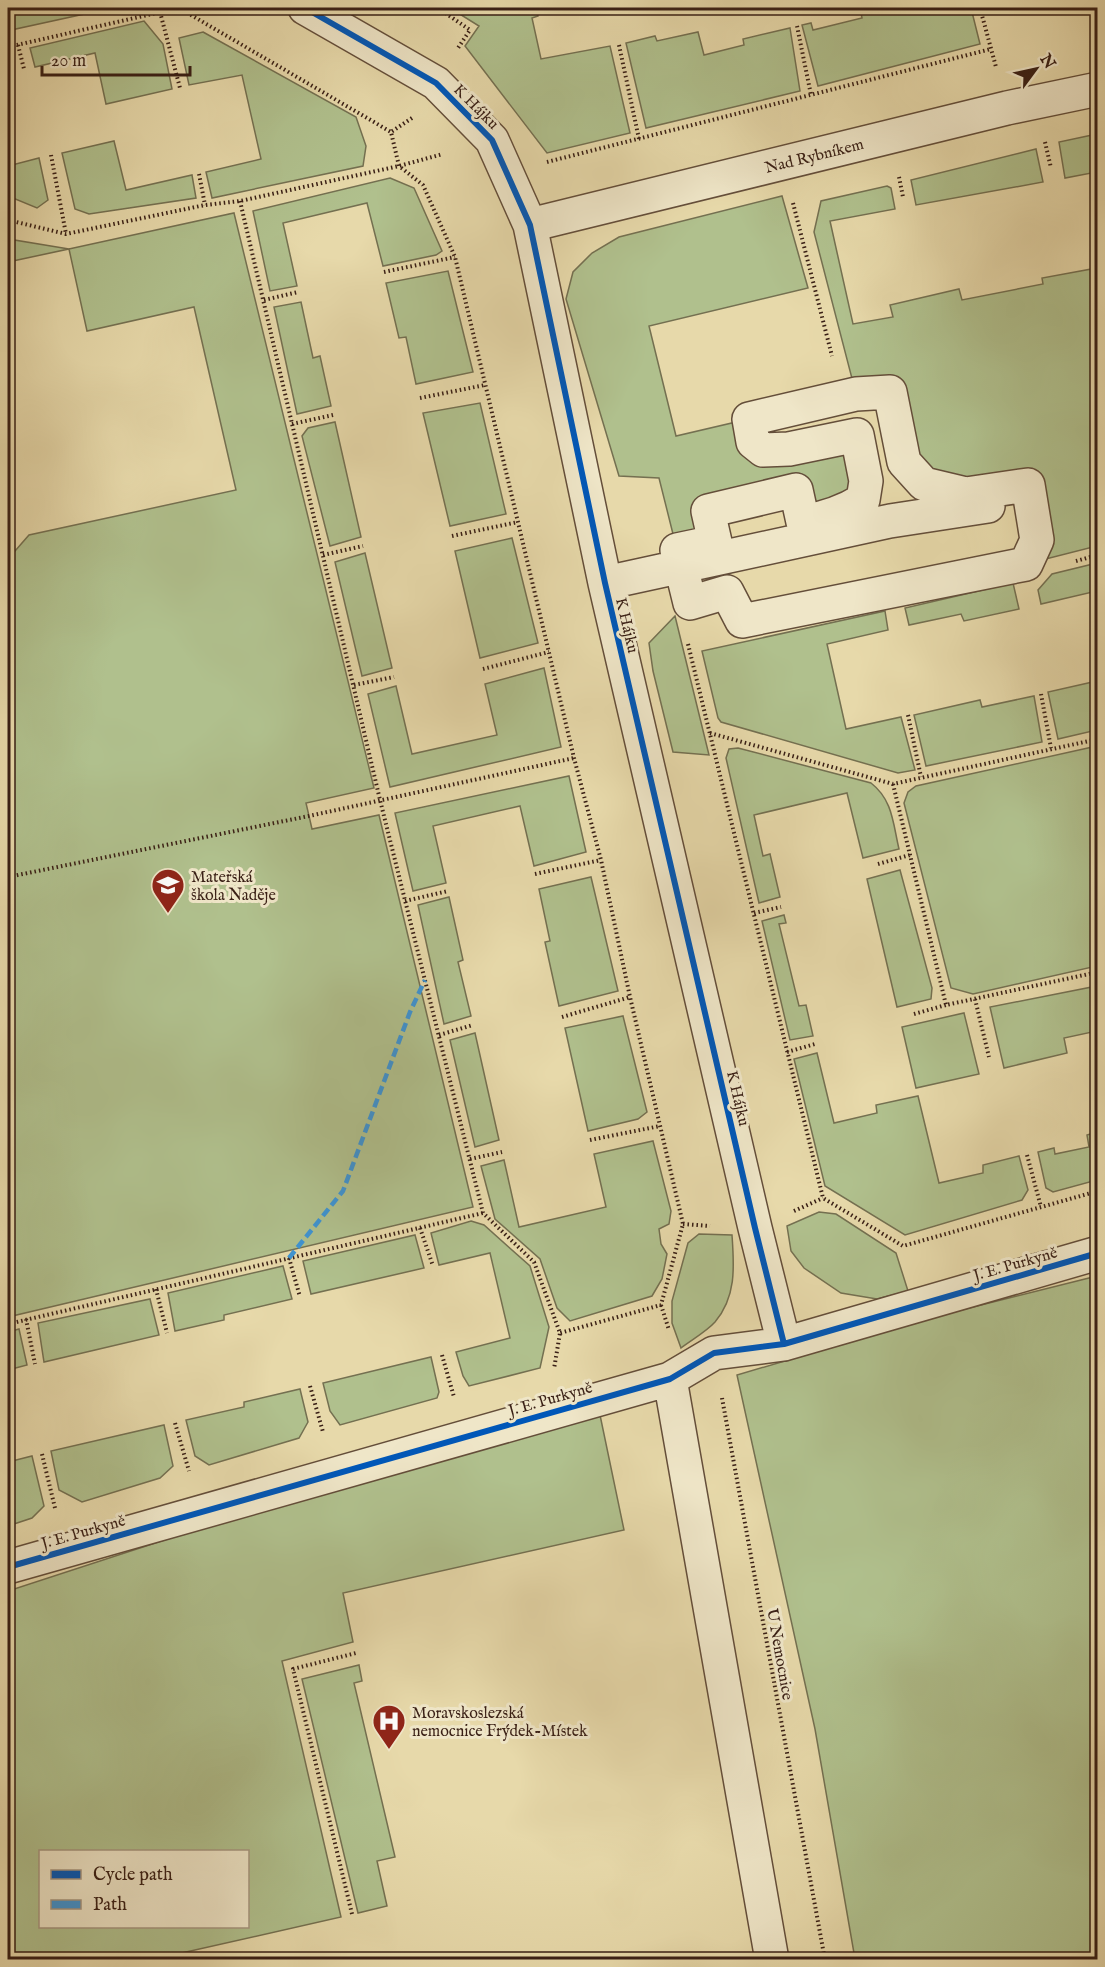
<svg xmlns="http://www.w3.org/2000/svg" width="1105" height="1967" font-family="'IM FELL English',serif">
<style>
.green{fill:#b0c08d;stroke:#747051;stroke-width:1.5;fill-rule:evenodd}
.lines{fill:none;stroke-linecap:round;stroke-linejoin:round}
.minor-casing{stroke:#644e3a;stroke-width:36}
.path{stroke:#391f15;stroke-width:4;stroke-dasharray:1.5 3;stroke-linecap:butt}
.minor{stroke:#efe6c8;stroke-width:33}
.quiet{stroke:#3e94d3;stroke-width:4.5;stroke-dasharray:9 4.5;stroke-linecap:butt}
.cycleway-casing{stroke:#efe6c8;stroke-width:10}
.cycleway{stroke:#0057b8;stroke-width:6}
.labels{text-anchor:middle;stroke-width:6;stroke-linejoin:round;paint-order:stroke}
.street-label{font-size:16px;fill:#391f15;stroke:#efe6c8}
.poi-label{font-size:16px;fill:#391f15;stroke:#efe6c8;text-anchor:start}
</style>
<rect width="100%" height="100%" fill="#e7d9aa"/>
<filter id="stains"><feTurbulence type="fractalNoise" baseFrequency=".00333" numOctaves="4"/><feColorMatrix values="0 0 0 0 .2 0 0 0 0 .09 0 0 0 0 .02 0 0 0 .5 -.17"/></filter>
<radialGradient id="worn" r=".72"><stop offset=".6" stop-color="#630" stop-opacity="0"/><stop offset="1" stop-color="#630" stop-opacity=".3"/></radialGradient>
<!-- green -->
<path class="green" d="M8,8H112L11,30Z
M450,8H536L538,16L532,18L541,59L610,46L630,133L547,153L465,46L479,26Z
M860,8H971L980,44L818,86L802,25L811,23L813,30L862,18Z
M144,21L163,44L172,89L106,104L95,53L35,67L30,48Z
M790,28L800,91L646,128L626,43L655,36L657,41L698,32L704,55L744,45L743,39Z
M203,32L356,117L366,146L363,166L212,198L206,172L261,159L242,75L189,85L179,38Z
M1097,134V172L1065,178L1059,142Z
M114,141L126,190L192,175L196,198L89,214L75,209L62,153Z
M1036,149L1043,182L916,205L911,180Z
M39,158L48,200L37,208L8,196V166Z
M390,178L414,188L442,251L436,255L383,266L367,203L283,223L297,286L270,291L253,211Z
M887,186L891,188L895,209L830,221L853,324L893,317L890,305L959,289L962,300L1043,284L1042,278L1097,268V546L1026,564L1028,485L924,484L890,392L856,394L814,232L821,201Z
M782,196L808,288L649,326L676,436L749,419L753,442L857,435L866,481L822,519L796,490L709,511L715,542L677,550L659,478L619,476L566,299L573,272L592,253L619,237Z
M234,213L374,788L306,803L312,829L379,815L473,1207L8,1317V559L29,535L236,490L194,307L87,331L69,249L8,262V239L69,249Z
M448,271L473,372L416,384L406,337L399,338L386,283Z
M301,302L313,358L320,356L331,406L297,414L274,307Z
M480,403L506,514L450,526L423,413Z
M335,422L361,537L330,546L302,436L308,428Z
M512,538L538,643L480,658L455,551Z
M365,553L392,668L362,676L335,562Z
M1097,563V591L1041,604L1038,590L1052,574Z
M1013,583L1019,609L964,621L961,614L909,625L905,608Z
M885,611L888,630L827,644L846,729L901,717L915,770L898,773L721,722L718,718L702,651Z
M675,616L709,755L673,752L653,671L649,643Z
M544,668L561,747L390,787L368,694L396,686L412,754L497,735L485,684Z
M1097,681V730L1058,739L1048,692Z
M1034,696L1042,742L926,766L914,715L980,700L982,707Z
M1097,746V966L973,994L951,988L904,803L908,792L916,786Z
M738,748L871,783C893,800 893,824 899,849L863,858L847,793L754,815L763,856L770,854L780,897L759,903L726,758L729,749Z
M569,776L586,852L534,866L520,806L433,826L446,883L413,891L395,813Z
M900,870L932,988L931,999L897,1007L867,879Z
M591,877L618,991L559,1006L545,942L550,941L539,889Z
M449,897L463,960L458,962L471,1016L444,1024L418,905Z
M784,915L786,923L779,924L799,1006L806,1005L813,1036L790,1040L762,921Z
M1097,986V1031L1064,1038L1067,1053L1004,1068L990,1007Z
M964,1013L979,1074L916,1088L902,1027Z
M623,1016L647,1112L638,1119L588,1131L565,1028Z
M475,1033L499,1140L475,1147L450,1040Z
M817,1053L834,1123L877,1113L876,1105L918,1096L939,1183L983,1173V1165L1019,1156L1028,1190L1022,1200L905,1235L825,1186L794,1059Z
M1097,1132V1180L1053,1192L1046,1188L1038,1152L1054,1148L1055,1154L1089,1147L1087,1135Z
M653,1141L671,1211L669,1224L659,1229L661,1244L667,1254L662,1279L652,1296L570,1321L557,1308L540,1259L495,1219L481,1166L504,1160L519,1227L606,1207L594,1154Z
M819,1212L836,1214L896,1253L908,1291L877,1299L841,1293L804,1268L791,1251L787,1226Z
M471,1221L484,1225L530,1266L549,1327L540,1368L469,1386L463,1376L456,1352L510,1338L490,1253L439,1265L431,1233Z
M699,1234L732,1235C734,1265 737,1296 715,1322C706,1332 691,1340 681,1348L672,1323V1301L688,1243Z
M415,1235L424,1268L311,1294L303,1261Z
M283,1266L292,1299L224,1315V1320L175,1331L168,1293Z
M1097,1276V1959H855L815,1729L737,1375L945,1314Z
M150,1299L159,1335L44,1362L38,1323Z
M19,1329L27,1365L8,1370V1332Z
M431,1357L439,1392L437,1398L340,1425L330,1411L323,1383Z
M300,1389L308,1422L299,1438L209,1465L195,1456L186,1420L244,1407V1402Z
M600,1415L624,1530L343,1593L353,1642L282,1661L341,1917L155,1959H8V1591L192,1531ZM40,1852H248V1926H40Z
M164,1425L173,1466L160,1478L82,1502L59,1490L51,1451Z
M32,1456L44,1506L32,1518L8,1526V1462Z
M359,1665L362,1681L354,1683L395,1857L377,1861L387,1906L358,1913L302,1679Z"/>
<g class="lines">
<defs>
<path id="minor" d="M305,8L436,83L492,140L530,225L605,583L755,1228L784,1344
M530,225L1007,108L1098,89
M890,392L904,462L924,484L966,494L1028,485L1037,540L1026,564L742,621L727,592L690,603L677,550L715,542L708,511L796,490L803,522C826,518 844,512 863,500L866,481L857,435L789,449L763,450L753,442L749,419L856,394Z
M605,583L890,521L988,506
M670,1379L772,1960
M8,1567L670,1379L714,1353L784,1344L1098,1253"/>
</defs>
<!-- minor casing -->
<use href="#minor" class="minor-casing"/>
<!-- path -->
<path class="path" d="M179,8L391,132
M438,8L470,30L458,48
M980,8L996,67
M160,12L180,88
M797,26L811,95
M18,45L24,69
M619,45L639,139
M8,47L178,8
M412,118L391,132L399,166L423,185L455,257L574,758L601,860L630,997L683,1224L661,1305L560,1333
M1045,142L1051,168
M51,155L66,234
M547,162L991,49
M199,174L205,205
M899,177L903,197
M240,201L380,800L483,1213L534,1262L560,1333L554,1369
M793,203L832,356
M8,220L66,234L205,205L240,201L399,166L443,154
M384,272L455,257
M264,300L298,292
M420,398L485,385
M292,424L333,415
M452,536L518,522
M323,555L363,546
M1076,561L1098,555
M688,644L823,1198L903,1246L1098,1191
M483,669L549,652
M354,685L394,677
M1041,694L1051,748
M908,715L921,777
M710,733L893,784L1098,739
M893,784L946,1005L1098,972
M878,864L910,855
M535,874L601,860
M8,877L309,816L574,758
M405,901L448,891
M754,913L781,907
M975,999L989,1057
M914,1014L946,1005
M562,1017L630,997
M439,1035L473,1025
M787,1052L815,1044
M590,1140L660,1126
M1027,1155L1041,1207
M470,1159L502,1152
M794,1211L823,1198
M683,1224L710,1226
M420,1228L433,1266
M289,1258L300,1297
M156,1289L167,1333
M661,1305L669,1330
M26,1319L35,1364
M8,1324L483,1213
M442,1355L454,1397
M310,1386L323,1432
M722,1398L825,1960
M175,1423L189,1471
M42,1454L55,1508
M352,1914L293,1669L356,1653"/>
<!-- minor -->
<use href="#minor" class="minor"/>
<!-- quiet -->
<path class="quiet" d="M289,1258L343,1191L410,1012L425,980"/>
<defs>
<path id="cycleway" d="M305,8L436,83L492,140L530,225L605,583L755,1228L784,1344
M8,1567L670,1379L714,1353L784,1344L1098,1253"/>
</defs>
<!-- cycleway casing -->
<use href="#cycleway" class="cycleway-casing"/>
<!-- cycleway -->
<use href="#cycleway" class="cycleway"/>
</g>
<!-- icons -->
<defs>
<symbol id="school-pin" viewBox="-11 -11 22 30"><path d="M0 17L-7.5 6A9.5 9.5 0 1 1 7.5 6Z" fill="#8f2418" stroke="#efe6c8"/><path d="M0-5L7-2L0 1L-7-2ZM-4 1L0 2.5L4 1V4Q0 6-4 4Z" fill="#fff"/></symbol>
<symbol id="hospital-pin" viewBox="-11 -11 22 30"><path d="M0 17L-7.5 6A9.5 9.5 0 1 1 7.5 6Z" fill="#8f2418" stroke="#efe6c8"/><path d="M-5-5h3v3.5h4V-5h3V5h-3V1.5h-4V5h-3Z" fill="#fff"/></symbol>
</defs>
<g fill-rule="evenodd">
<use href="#school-pin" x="149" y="866" width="38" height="52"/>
<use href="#hospital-pin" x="370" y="1702" width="38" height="52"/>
</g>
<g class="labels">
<!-- street labels -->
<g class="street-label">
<text transform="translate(477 106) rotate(45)" y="6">K Hájku</text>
<text transform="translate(814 155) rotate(-14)" y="6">Nad Rybníkem</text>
<text transform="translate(628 625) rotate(77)" y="6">K Hájku</text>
<text transform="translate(739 1098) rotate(77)" y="6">K Hájku</text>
<text transform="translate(1015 1263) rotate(-16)" y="6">J. E. Purkyně</text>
<text transform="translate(550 1398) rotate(-16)" y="6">J. E. Purkyně</text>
<text transform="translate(83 1531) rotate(-16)" y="6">J. E. Purkyně</text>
<text transform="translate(781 1654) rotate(80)" y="6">U Nemocnice</text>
</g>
<!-- poi labels -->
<g class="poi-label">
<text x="191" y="882">Mateřská<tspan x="191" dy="18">škola Naděje</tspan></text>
<text x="412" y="1718">Moravskoslezská<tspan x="412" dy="18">nemocnice Frýdek-Místek</tspan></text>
</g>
</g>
<!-- margin -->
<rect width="1105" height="1967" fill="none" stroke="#e7d9aa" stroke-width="30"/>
<rect x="9" y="9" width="1087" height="1949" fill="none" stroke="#391f15" stroke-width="3"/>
<rect x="15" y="15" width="1075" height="1937" fill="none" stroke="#391f15" stroke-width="1.5"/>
<!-- legend -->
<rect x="39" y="1850" width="210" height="78" fill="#efe6c8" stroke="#a69680" stroke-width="1.5"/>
<rect x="51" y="1870" width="30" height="9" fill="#0057b8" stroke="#a69680" stroke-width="1.5"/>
<text x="93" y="1880" font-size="18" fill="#391f15">Cycle path</text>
<rect x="51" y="1900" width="30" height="9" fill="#3e94d3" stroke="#a69680" stroke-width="1.5"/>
<text x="93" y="1910" font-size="18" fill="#391f15">Path</text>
<!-- north arrow -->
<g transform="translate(1036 69) rotate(57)" stroke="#efe6c8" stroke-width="4.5" paint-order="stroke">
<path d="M0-4.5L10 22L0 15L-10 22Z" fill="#391f15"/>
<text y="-9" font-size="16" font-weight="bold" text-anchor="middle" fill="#391f15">N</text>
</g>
<!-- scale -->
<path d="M42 66v9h148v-9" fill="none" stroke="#391f15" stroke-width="3"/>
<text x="51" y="66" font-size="18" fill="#391f15" stroke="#efe6c8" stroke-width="4.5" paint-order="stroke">20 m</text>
<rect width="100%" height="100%" filter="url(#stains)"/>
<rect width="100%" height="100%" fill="url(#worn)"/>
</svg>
